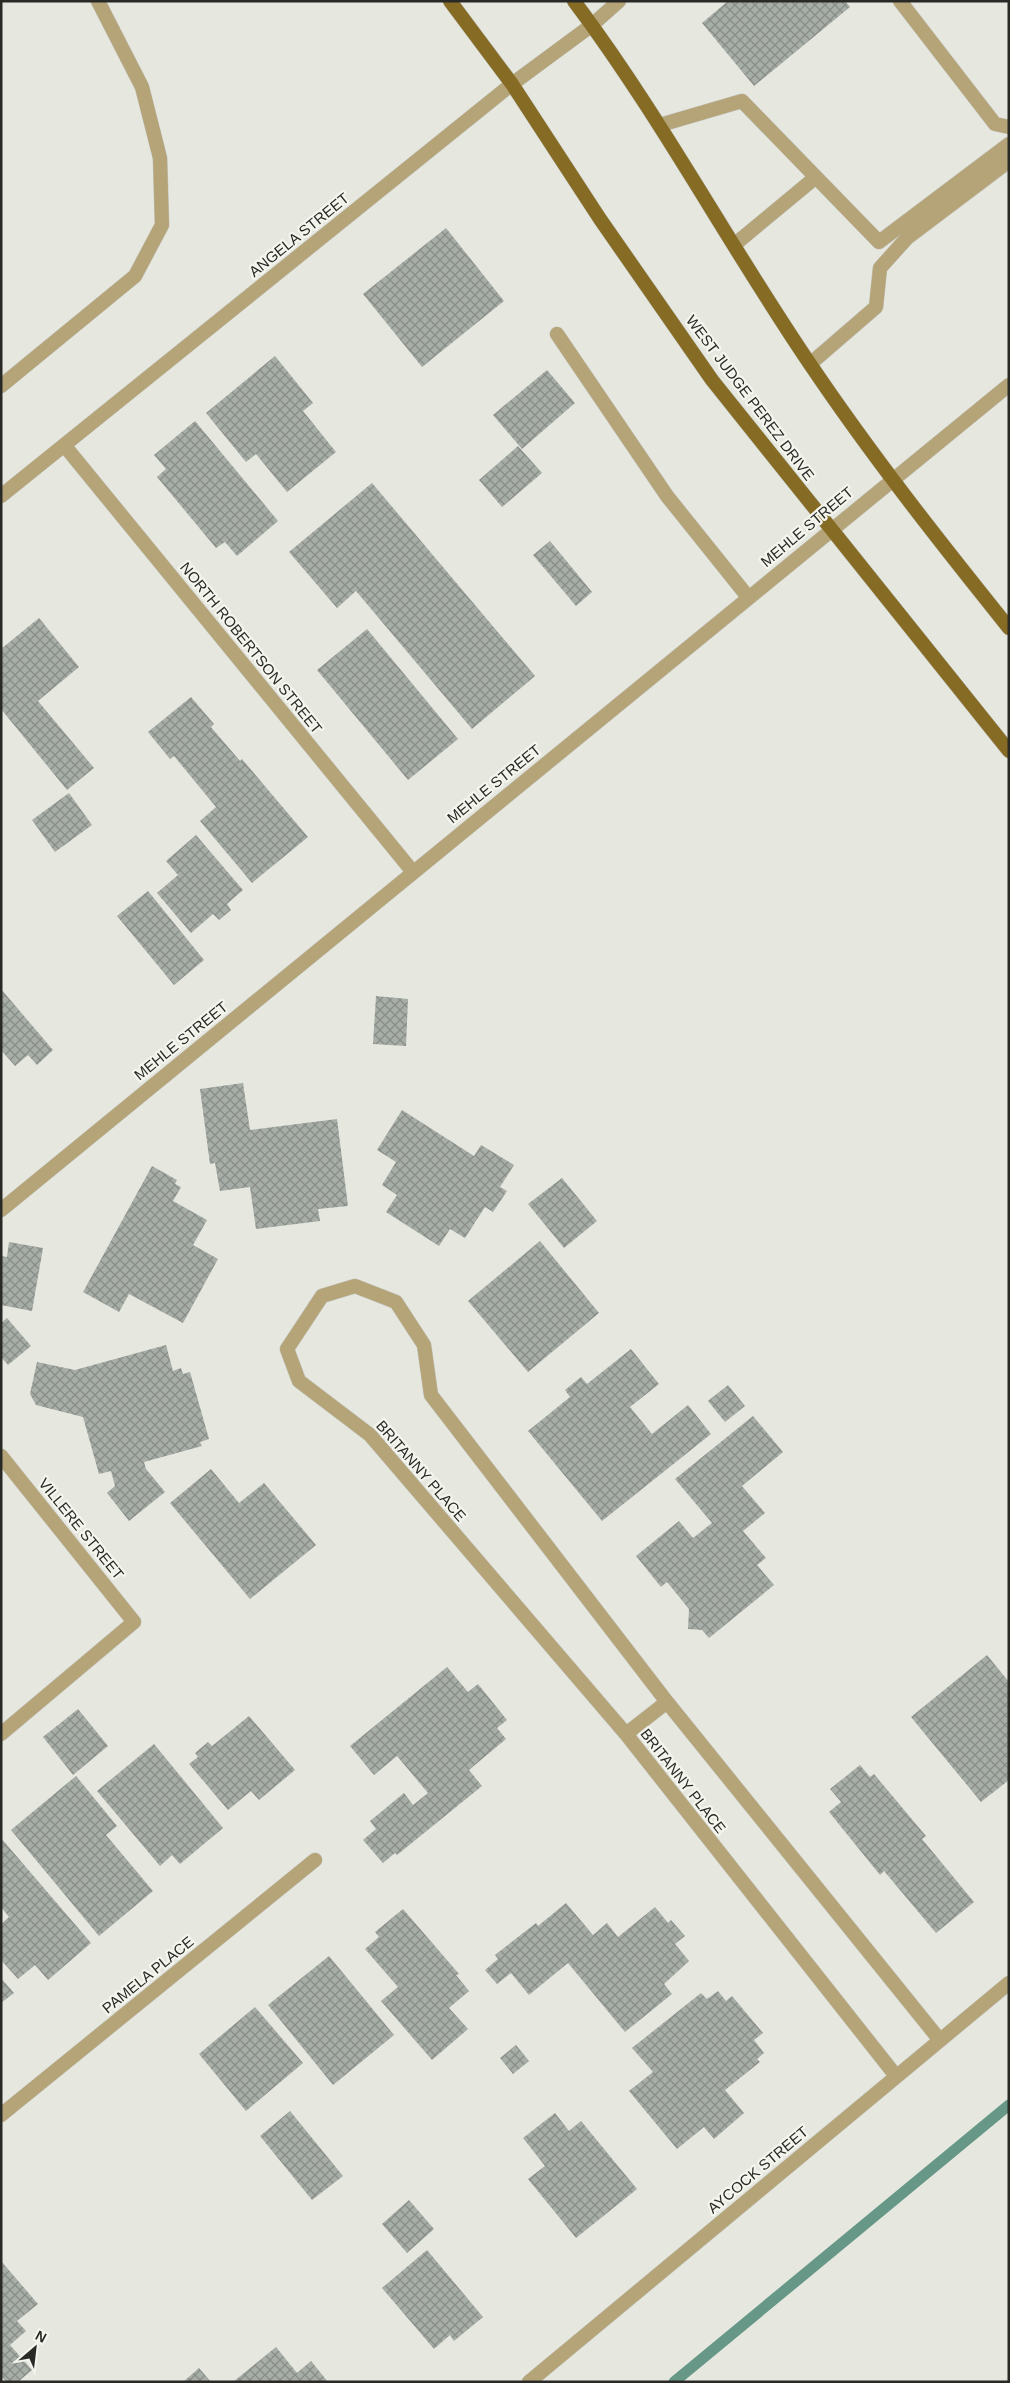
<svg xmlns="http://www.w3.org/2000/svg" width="1010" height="2383" font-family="Arial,sans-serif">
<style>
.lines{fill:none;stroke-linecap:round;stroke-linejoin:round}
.stream{stroke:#669787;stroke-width:11}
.building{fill:url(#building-cross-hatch)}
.service-casing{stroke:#c4c6bf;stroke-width:15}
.minor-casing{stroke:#c4c6bf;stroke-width:15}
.tertiary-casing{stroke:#c4c6bf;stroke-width:15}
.primary-casing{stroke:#c4c6bf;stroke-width:15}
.service{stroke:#b6a479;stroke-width:14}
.minor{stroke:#b6a479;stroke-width:14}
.tertiary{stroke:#b6a479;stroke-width:14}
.primary{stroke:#866b25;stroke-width:14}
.labels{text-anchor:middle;stroke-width:4.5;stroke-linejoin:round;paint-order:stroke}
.street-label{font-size:15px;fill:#292926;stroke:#f4f5ed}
</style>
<defs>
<pattern id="building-cross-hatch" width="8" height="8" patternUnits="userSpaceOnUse" patternTransform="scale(1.25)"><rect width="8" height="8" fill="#a7ada7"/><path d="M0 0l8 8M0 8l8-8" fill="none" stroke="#888d88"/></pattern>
</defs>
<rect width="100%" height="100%" fill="#e6e8e0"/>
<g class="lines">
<!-- stream -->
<path class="stream" d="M674,2382L1009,2105"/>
</g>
<!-- building -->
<path class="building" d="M728,1H845L850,7L754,86L702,23Z
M446,228L504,301L422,367L363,294Z
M275,356L313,403L303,411L336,452L287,492L256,454L246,462L206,413Z
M547,370L575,403L522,449L493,415Z
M195,421L278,521L237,556L225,542L216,548L157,477L166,469L154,455Z
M518,446L542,473L502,507L479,480Z
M372,483L535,676L472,729L356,591L337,608L289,552Z
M550,541L592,592L576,606L533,555Z
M39,618L79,667L38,701L94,768L67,790L1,709V649Z
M367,629L458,739L408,780L317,670Z
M191,697L214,724L211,727L240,761L242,759L308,837L252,883L200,821L216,807L174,756L170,759L148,732Z
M69,793L92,825L55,852L32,820Z
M196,835L243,890L227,904L231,910L219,920L213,914L191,933L157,893L178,875L166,861Z
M148,891L204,960L174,985L117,916Z
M1,989L53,1050L37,1065L28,1055L15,1066L1,1050Z
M376,996L408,999L406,1046L373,1044Z
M243,1083L250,1130L337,1119L348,1206L318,1209L320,1221L256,1229L250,1187L220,1191L215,1163L210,1164L200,1089Z
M402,1110L474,1156L481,1145L514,1165L500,1187L507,1191L493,1212L485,1207L465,1238L450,1229L439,1246L386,1212L397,1195L382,1185L396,1162L377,1150Z
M152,1166L177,1180L175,1184L181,1187L173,1201L207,1220L193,1245L218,1259L183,1323L129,1294L119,1312L83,1292Z
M562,1178L597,1221L564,1248L528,1204Z
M540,1241L599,1313L528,1372L468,1301Z
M9,1242L43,1248L32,1311L1,1305V1256L7,1257Z
M7,1318L31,1346L8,1365L1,1357V1323Z
M166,1345L173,1371L181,1368L183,1374L190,1372L209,1439L200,1442L202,1446L144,1462L146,1469L165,1492L129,1521L107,1493L115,1486L111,1471L99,1474L83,1417L36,1405L30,1394L37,1362L75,1370Z
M631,1349L659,1384L630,1407L652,1434L688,1405L711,1434L602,1521L528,1431L570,1397L565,1390L581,1377L587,1384Z
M728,1385L745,1406L725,1422L708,1401Z
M753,1416L783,1452L742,1486L765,1513L743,1531L766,1558L757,1565L774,1585L709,1638L702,1630L688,1629L689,1609L667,1582L661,1587L636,1556L679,1521L693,1538L712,1523L675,1479Z
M211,1469L239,1503L264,1483L316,1545L250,1599L170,1503Z
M987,1655L1009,1682V1780L981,1802L911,1717Z
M447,1667L468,1692L478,1684L507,1720L497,1728L506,1739L469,1770L482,1786L397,1855L395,1853L383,1863L363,1840L376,1829L370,1821L404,1793L413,1805L428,1793L397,1756L374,1775L350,1746Z
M78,1709L108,1746L73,1775L43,1737Z
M249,1716L295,1770L259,1800L251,1791L228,1810L189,1764L198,1757L195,1753L208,1742L212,1746Z
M154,1744L223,1828L180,1864L172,1855L160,1866L97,1791Z
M860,1765L870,1777L874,1774L926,1836L922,1839L974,1902L936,1933L884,1871L880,1875L829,1812L841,1802L830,1789Z
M76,1776L117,1826L106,1835L153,1891L99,1936L11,1830Z
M1,1838L91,1943L48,1980L35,1965L18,1979L1,1960V1924L9,1917L1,1907Z
M566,1903L593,1935L607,1923L618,1937L655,1907L668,1923L671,1920L685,1936L675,1944L689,1961L664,1984L672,1994L625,2032L568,1963L529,1995L511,1973L497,1984L485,1970L498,1959L495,1955L536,1923L538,1926Z
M403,1909L459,1974L456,1975L469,1991L449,2008L468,2029L432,2060L381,2001L398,1987L365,1949L379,1937L375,1932Z
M329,1956L394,2035L333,2085L268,2005Z
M1,1978L14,1993L1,2003Z
M718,1991L726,2001L732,1996L763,2033L754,2040L764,2053L757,2059L760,2062L725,2090L744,2113L714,2139L704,2127L677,2149L629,2091L653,2072L632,2048L701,1993L707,1999Z
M255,2007L303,2063L246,2111L199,2054Z
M516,2045L529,2061L513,2074L500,2058Z
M290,2111L343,2176L312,2200L260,2136Z
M555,2113L569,2131L581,2121L637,2189L576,2238L528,2179L545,2166L523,2138Z
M409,2200L434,2229L407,2253L382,2224Z
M427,2250L483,2317L454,2341L450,2335L434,2349L382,2288Z
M1,2261L38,2304L17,2321L26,2331L10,2345L32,2370L18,2382H6L1,2376Z
M276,2347L297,2373L311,2361L328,2382H233Z
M199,2368L211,2382H183Z"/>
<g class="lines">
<defs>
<path id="service" d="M900,1L995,124L1009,127
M660,125L742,101L879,242L1009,144
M734,245L816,177
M557,334L667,496L748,597
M810,364L876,307L880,268L907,238L1009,161
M1,386L135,276L162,225L160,158L142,87L98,1"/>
<path id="minor" d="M64,445L413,872
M1,496L512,84L592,25L619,1
M1,1456L134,1622L1,1734
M626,1734L667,1702
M896,2076L626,1734L370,1435L299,1381L287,1349L322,1296L355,1286L396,1302L424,1345L431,1395L667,1702L939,2039
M1,2115L315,1860
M529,2382L1009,1983"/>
<path id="tertiary" d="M1,1210L1009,385"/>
<path id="primary" d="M450,1L512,84L600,219L712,380L1009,751
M574,1C661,117 729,245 810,364C872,456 940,542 1009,628"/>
</defs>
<!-- service casing -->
<use href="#service" class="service-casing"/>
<!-- minor casing -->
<use href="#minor" class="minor-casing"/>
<!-- tertiary casing -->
<use href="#tertiary" class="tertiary-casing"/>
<!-- primary casing -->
<use href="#primary" class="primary-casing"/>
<!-- service -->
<use href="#service" class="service"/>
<!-- minor -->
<use href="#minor" class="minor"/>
<!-- tertiary -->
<use href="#tertiary" class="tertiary"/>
<!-- primary -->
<use href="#primary" class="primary"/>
</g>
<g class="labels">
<!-- street labels -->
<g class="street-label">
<text transform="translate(299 235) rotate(-39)" y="5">ANGELA STREET</text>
<text transform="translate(750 398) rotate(53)" y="5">WEST JUDGE PEREZ DRIVE</text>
<text transform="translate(807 527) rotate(-40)" y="5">MEHLE STREET</text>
<text transform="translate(251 648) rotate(51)" y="5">NORTH ROBERTSON STREET</text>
<text transform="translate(494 784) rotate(-39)" y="5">MEHLE STREET</text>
<text transform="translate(181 1041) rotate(-39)" y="5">MEHLE STREET</text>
<text transform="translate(421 1471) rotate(49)" y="5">BRITANNY PLACE</text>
<text transform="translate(81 1529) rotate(51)" y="5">VILLERE STREET</text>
<text transform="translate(683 1781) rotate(52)" y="5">BRITANNY PLACE</text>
<text transform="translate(148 1975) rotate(-39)" y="5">PAMELA PLACE</text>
<text transform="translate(758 2170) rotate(-40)" y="5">AYCOCK STREET</text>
</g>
</g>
<!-- border -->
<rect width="1010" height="2383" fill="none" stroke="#292926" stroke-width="5"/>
<!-- north arrow -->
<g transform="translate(35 2348) rotate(28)" stroke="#f4f5ed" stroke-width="4" paint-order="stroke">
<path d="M0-4L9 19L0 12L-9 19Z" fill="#292926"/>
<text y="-8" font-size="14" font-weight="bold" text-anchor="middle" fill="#292926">N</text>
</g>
</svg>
